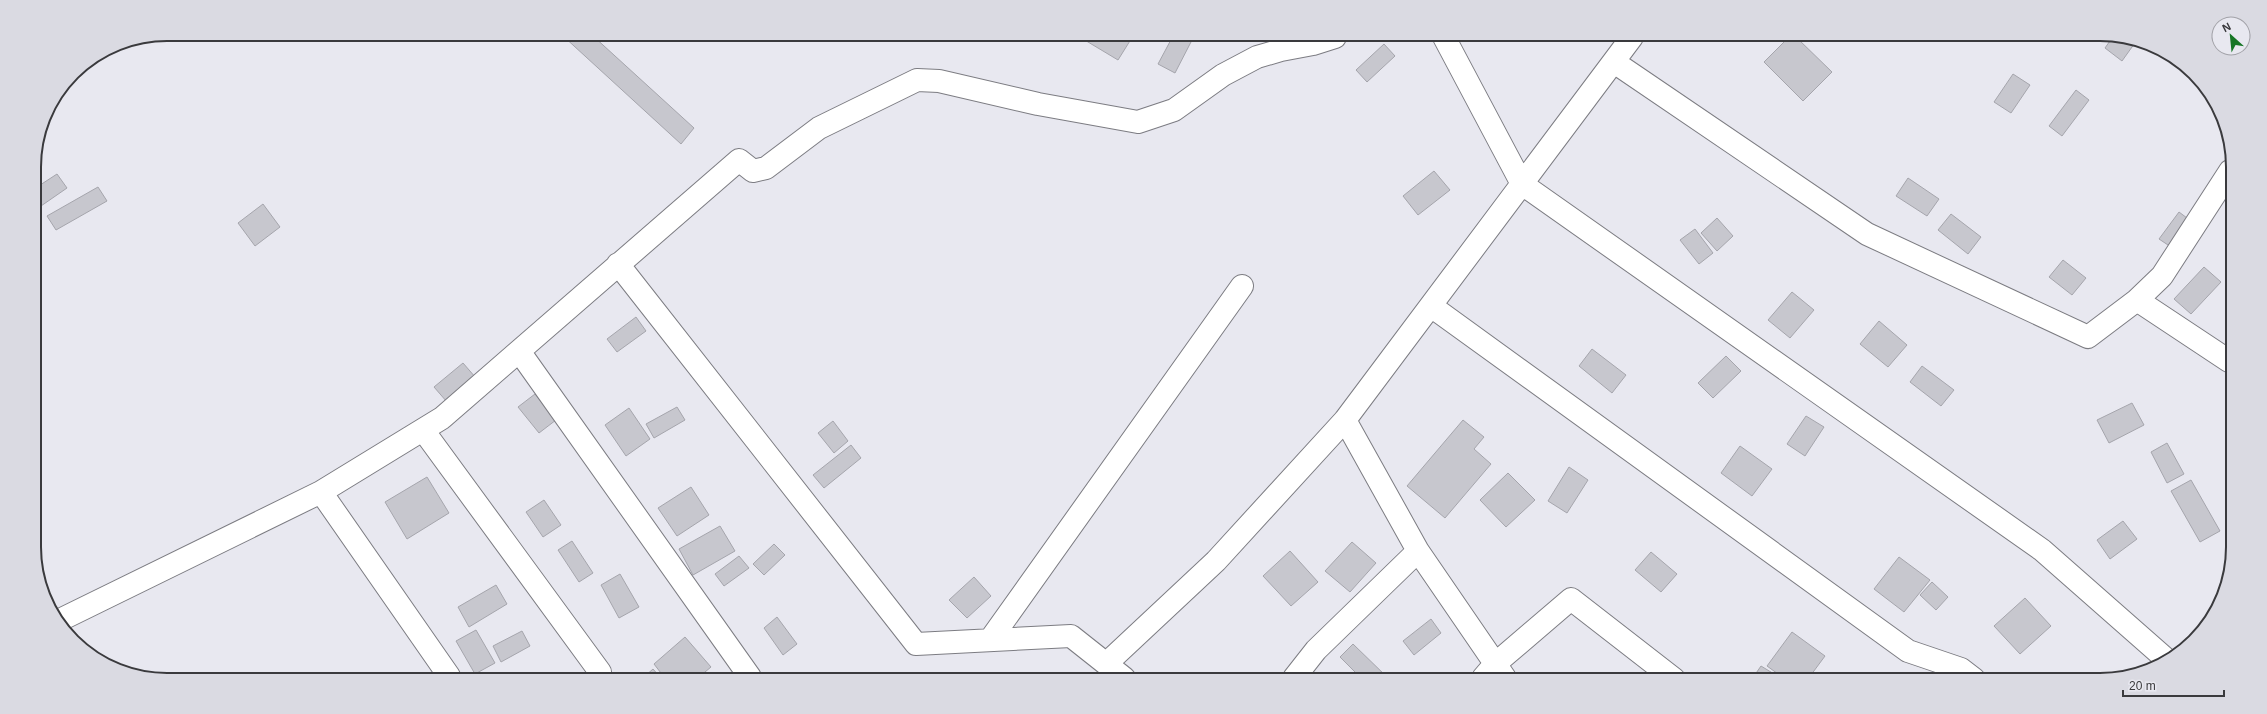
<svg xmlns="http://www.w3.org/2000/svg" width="2267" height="714" font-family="Arial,sans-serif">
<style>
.building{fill:#c7c7ce;stroke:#a5a5ac}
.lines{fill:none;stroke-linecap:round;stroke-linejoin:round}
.street-casing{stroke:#7c7c82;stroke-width:24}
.street{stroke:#fff;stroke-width:22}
.rim{fill:none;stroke:#3a3a3d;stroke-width:2}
</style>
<rect width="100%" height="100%" fill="#e8e8f0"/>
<!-- building -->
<path class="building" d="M562,35H592L694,128L681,144Z
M1078,36H1133L1118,60Z
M1173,36H1185L1192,40L1175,73L1158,64Z
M1788,38H1797L1832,72L1803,101L1764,62Z
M2112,38H2134L2137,40L2122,61L2105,48Z
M1384,44L1395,56L1367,82L1356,70Z
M2013,74L2030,85L2011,113L1994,102Z
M2076,90L2089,100L2062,136L2049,126Z
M1434,171L1450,190L1418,215L1403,196Z
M57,174L67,188L41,206L34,195V189Z
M1908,178L1939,199L1927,216L1896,196Z
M98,187L107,201L56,230L47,216Z
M263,204L280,227L255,246L238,223Z
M2179,212L2199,227L2180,253L2159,239Z
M1951,214L1981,237L1968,254L1938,230Z
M1717,218L1733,236L1717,251L1701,233Z
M1695,229L1713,253L1699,264L1680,240Z
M2063,260L2086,278L2072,295L2049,277Z
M2204,267L2221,282L2191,314L2174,299Z
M1792,292L1814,310L1790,338L1768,320Z
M636,317L646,331L617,352L607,339Z
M1879,321L1907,345L1888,367L1860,344Z
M1592,349L1626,375L1612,393L1579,366Z
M1726,356L1741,371L1713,398L1698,383Z
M463,363L476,378L447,402L434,387Z
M1922,366L1954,390L1941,406L1910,382Z
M535,394L556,420L539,433L518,407Z
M2132,403L2144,425L2109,443L2097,420Z
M677,407L685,420L654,438L646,424Z
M629,408L650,439L626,456L605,425Z
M1806,416L1824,427L1805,456L1787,444Z
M1463,420L1484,437L1474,449L1491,464L1445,518L1407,486Z
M833,421L848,441L834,453L818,433Z
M2167,443L2184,474L2167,483L2151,452Z
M851,445L861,458L824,488L813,475Z
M1740,446L1772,469L1752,496L1721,473Z
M1569,467L1588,480L1567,513L1548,501Z
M1508,473L1535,500L1506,527L1480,500Z
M427,477L449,513L407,539L385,502Z
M2191,480L2220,531L2200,542L2171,491Z
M691,487L709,515L677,536L658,508Z
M544,500L561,525L543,537L526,512Z
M2123,521L2137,539L2110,559L2097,540Z
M720,526L735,551L693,575L679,549Z
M572,541L593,573L579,582L558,550Z
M1352,542L1376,563L1350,592L1325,571Z
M774,544L785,555L764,575L753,564Z
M1290,551L1318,582L1291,606L1263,576Z
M1651,552L1677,574L1661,592L1635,570Z
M739,556L749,568L724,586L715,574Z
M1899,557L1930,580L1904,612L1874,589Z
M620,574L639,607L619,618L601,585Z
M974,577L991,596L967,618L949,600Z
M1932,582L1948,597L1936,610L1920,595Z
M496,585L507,604L469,627L458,607Z
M2025,598L2051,626L2020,654L1994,626Z
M777,617L797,644L783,655L764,628Z
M1431,619L1441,633L1414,655L1403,641Z
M476,630L495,663L475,674L456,641Z
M522,631L530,646L501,662L493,646Z
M1792,632L1825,656L1808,679H1785L1767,666Z
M685,637L711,667L699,677H664L654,664Z
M1353,644L1388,678H1361L1340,657Z
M1761,666L1779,677L1778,679H1752Z
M653,669L660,677H644Z
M1564,674L1568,679H1559Z"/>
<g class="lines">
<defs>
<path id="street" d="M1444,37L1522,184L2042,550L2167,660
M1614,62L1867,234L2088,337L2137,300L2229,361
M618,264L916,644L1071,636L1124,678
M2137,300L2162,276L2230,171
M1431,306L1908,651L1961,669L1974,679
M519,351L750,677
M1345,420L1418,551
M423,430L600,672
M60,620L321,492
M990,640L1242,286
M1107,663L1216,561L1345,420L1632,37
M449,676L321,492L442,418L739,160L753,171L766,168L819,128L917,80L939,81L1038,104L1138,122L1174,110L1223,75L1257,57L1281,50L1313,44L1335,37
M1294,678L1316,650L1418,551L1505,678
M1483,678L1495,664L1571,599L1674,679"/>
</defs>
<!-- street casing -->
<use href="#street" class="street-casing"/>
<!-- street -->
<use href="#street" class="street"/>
</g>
<!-- crop -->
<path d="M0 0H2267V714H0ZM167 41H2100A126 126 0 0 1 2226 167V547A126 126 0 0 1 2100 673H167A126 126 0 0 1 41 547V167A126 126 0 0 1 167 41Z" fill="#dadae2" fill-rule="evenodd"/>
<path class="rim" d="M167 41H2100A126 126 0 0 1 2226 167V547A126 126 0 0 1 2100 673H167A126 126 0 0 1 41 547V167A126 126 0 0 1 167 41Z"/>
<!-- north arrow -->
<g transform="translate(2231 36) rotate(333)"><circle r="19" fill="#e8e8f0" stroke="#a2a2a8"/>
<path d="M0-3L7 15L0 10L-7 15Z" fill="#177626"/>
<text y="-6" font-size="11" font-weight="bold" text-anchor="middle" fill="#3a3a3d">N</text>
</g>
<!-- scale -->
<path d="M2123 690v6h101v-6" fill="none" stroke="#3a3a3d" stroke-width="2"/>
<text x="2129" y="690" font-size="12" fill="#3a3a3d" stroke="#e8e8f0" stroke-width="3" paint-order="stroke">20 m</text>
</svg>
